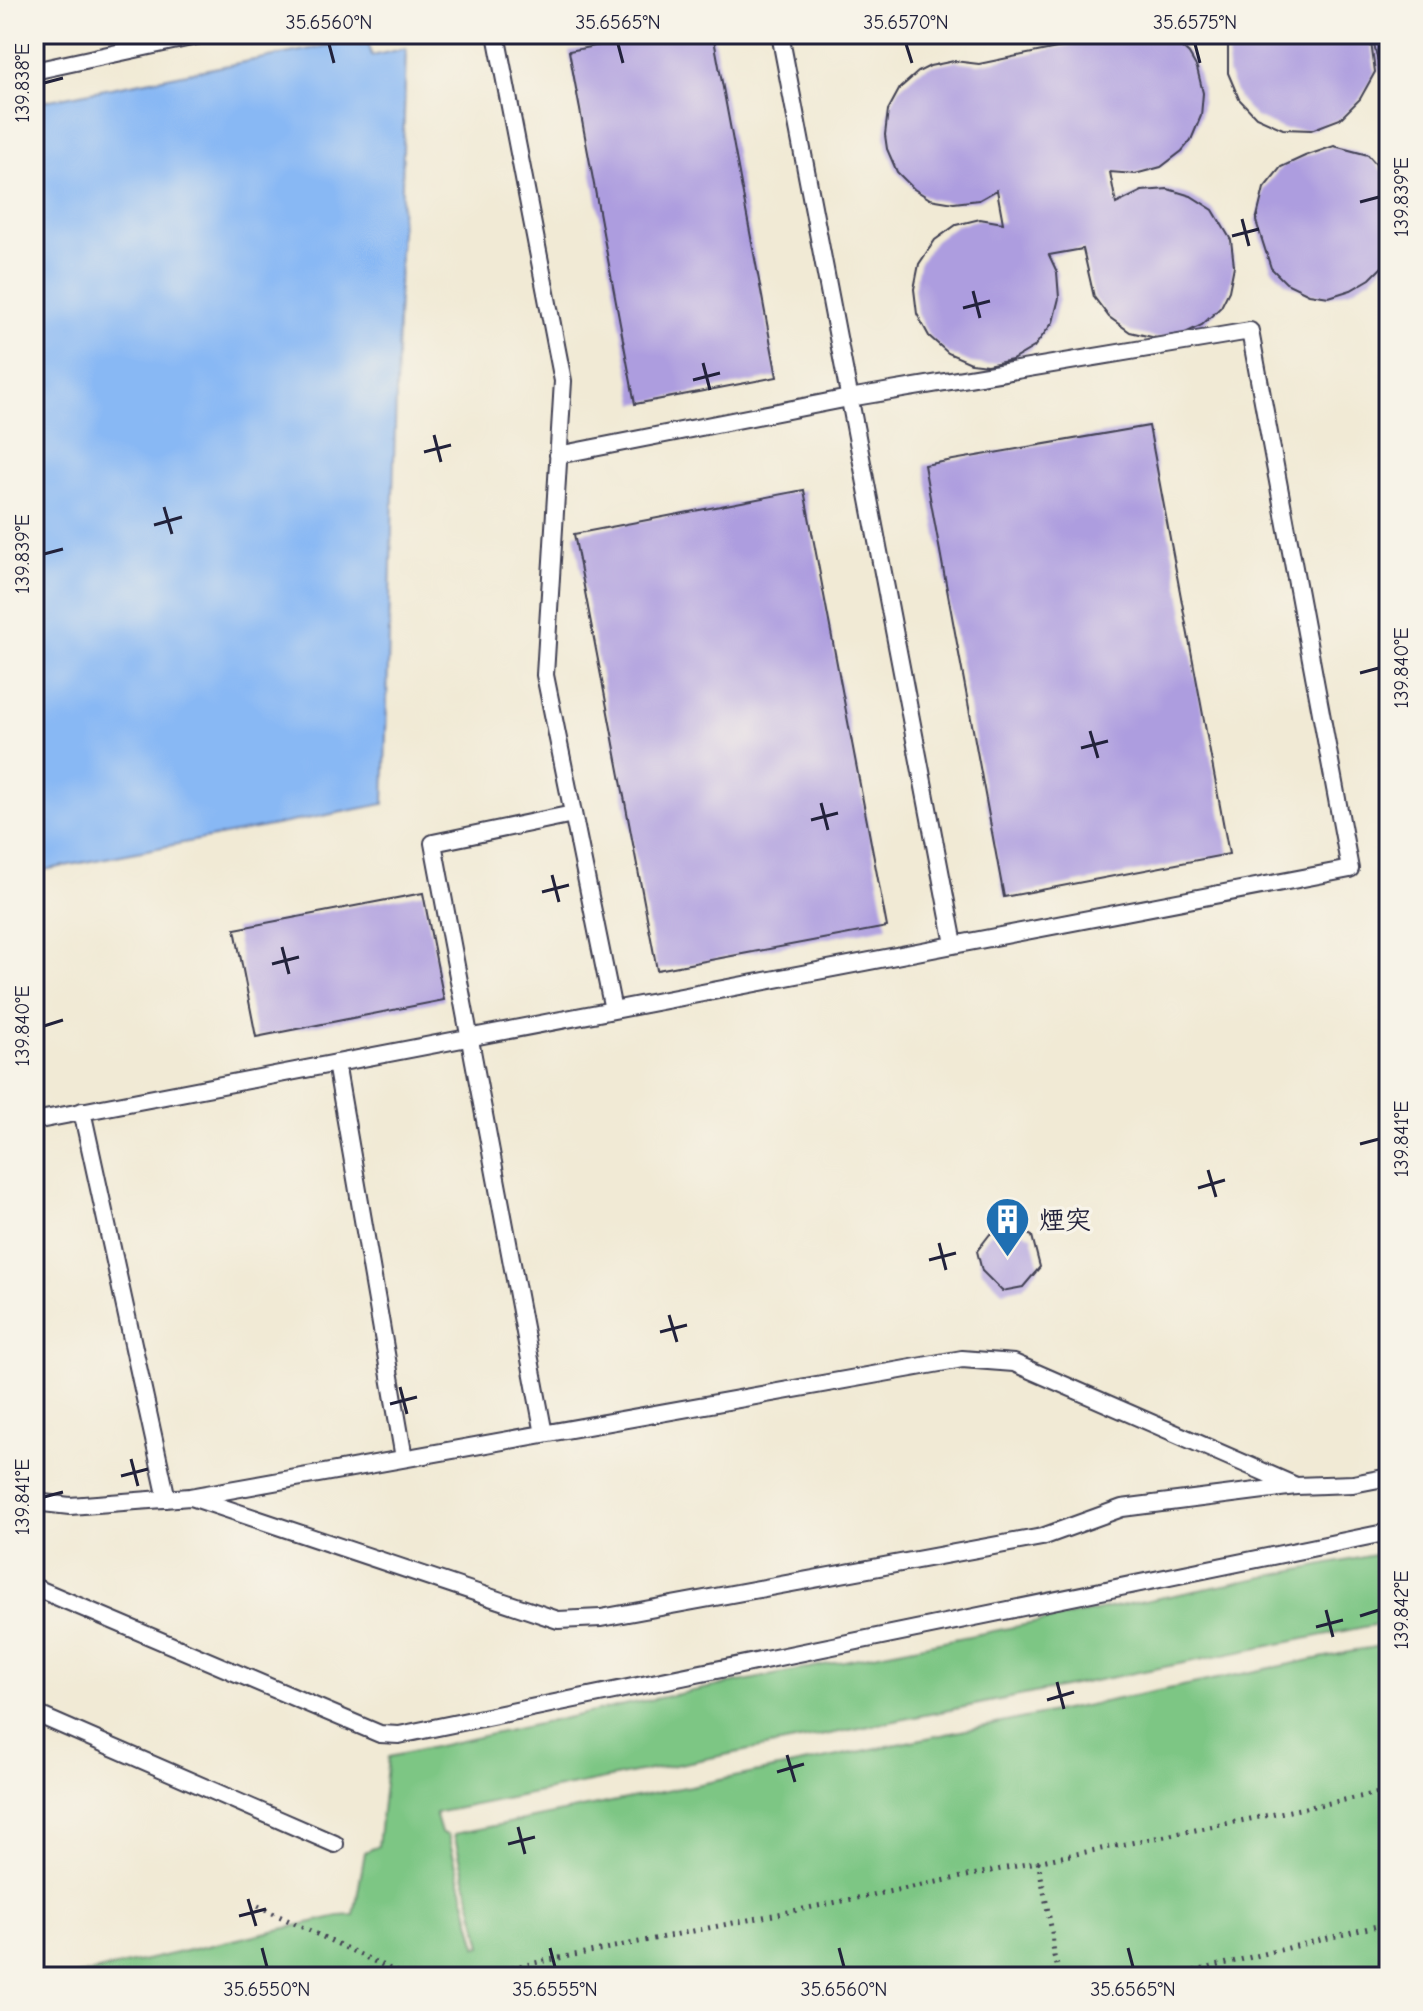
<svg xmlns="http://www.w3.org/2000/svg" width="1423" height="2011" font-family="'Comic Neue','Klee One',sans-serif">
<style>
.green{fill:#7dc684;stroke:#507460;stroke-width:2}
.water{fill:#88b8f4;stroke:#556d98;stroke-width:2}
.building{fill:#ad9ddf}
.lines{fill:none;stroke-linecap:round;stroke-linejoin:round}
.service-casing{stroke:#414052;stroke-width:20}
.path{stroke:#414052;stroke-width:5;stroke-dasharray:2 6;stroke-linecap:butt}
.service{stroke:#fff;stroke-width:16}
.ticks{fill:none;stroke:#22223b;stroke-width:3}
.labels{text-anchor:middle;stroke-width:7;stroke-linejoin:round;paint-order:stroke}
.poi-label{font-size:26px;font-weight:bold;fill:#22223b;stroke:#f7f3e8;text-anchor:start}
.neatline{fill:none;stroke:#22223b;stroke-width:3}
.ticks-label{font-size:20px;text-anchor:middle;fill:#22223b}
</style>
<rect width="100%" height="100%" fill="#f7f3e8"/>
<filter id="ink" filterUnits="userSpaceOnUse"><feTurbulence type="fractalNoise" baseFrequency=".0125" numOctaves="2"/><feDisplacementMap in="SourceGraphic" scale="16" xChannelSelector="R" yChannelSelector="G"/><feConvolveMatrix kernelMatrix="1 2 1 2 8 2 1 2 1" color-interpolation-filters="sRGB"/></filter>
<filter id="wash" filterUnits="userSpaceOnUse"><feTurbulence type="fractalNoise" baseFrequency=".006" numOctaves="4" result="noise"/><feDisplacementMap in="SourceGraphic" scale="32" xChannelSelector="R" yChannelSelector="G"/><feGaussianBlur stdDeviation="1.8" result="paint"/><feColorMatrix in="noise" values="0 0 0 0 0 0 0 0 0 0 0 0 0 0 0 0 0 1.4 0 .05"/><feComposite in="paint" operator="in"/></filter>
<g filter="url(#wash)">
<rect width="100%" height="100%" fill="#f1ead5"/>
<!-- green -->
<path class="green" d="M1389,1552V1622L435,1813L441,1833L448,1835L477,1947L482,1946L454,1834L1389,1644V1977H71L339,1916L354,1915L365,1852L378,1846L388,1757L629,1704Z"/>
<!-- water -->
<path class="water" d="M367,38L372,56L406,48L384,804L34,872V103Z"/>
<g id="blocks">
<!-- building -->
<path class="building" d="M657,34H713L777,377L635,404L569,51Z
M1089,34H1167L1189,54L1197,68L1203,93L1201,116L1191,140L1182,151L1161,167L1135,174L1110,172L1116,204L1142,191L1168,189L1191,196L1213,210L1231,240L1234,266L1229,291L1221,307L1202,325L1179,336L1156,338L1130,332L1109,317L1094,297L1083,249L1049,255L1057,272L1059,298L1053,322L1034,347L1012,360L987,365L971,363L948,353L929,336L917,314L914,289L919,264L935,240L956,225L980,219L1003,223L997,190L979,200L954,203L930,199L914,189L897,172L887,149L885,135L888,110L900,88L918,72L930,66L954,61L979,64L1076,44Z
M1232,34H1367L1371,42L1375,72L1360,99L1340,119L1311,130L1283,129L1256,117L1239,99L1228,73V42Z
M1372,34H1389V109H1388Z
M1334,146L1368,155L1384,173L1389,183V260L1370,279L1351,290L1329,297L1309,294L1286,283L1271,268L1256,221L1264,188L1281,167L1305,156Z
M1149,426L1229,854L1004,897L924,465Z
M804,490L887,927L657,970L574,534Z
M423,893L444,1000L256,1037L235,929Z
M1011,1226L1032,1236L1040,1267L1023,1287L1002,1291L982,1271L977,1251L990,1234Z"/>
</g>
</g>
<g filter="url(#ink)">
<use href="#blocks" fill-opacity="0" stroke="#414052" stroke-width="2"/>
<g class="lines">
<defs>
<path id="service" d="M496,34L563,381L545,675L613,1010
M780,34L954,944
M34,71L205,34
M336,1063L404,1458
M82,1111L167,1499
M34,1121L1350,869L1250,331L849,398L558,455
M544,1434L433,843L573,814
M191,1497L558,1620L601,1618L1042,1537L1122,1508L1296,1486L1353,1484L1389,1477
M34,1502L70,1506L190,1497L962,1359L1014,1363L1296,1486
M34,1587L380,1734L399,1735L1389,1532
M34,1713L335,1844"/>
</defs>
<!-- service casing -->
<use href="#service" class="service-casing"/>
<!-- path -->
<path class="path" d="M1038,1861L1052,1932L1054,1956L1061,1977
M258,1906L407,1977
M465,1977L1389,1791
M1171,1977L1389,1923
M1365,1977L1389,1970"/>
<!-- service -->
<use href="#service" class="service"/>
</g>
</g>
<!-- ticks -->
<path class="ticks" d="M329,44L334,63M618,44L623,63M906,44L912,63M1195,44L1200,63M44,83L63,78M1360,202L1379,197M1242,219L1249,246M1232,236L1259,229M973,291L980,318M963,308L990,301M703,363L710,390M693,380L720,373M434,435L441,462M424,452L451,445M164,507L172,534M154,525L182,517M44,554L63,549M1360,673L1379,668M1090,731L1098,758M1081,748L1108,741M821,803L828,830M811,820L838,813M552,875L559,902M542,892L569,885M282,947L289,974M272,964L299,957M44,1026L63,1020M1360,1144L1379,1139M1208,1170L1216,1197M1198,1188L1225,1180M939,1243L946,1270M929,1260L956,1253M669,1315L677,1342M660,1332L687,1325M400,1387L407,1414M390,1404L417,1397M131,1459L138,1486M121,1476L148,1469M44,1497L63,1492M1326,1610L1333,1637M1360,1616L1379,1610M1316,1627L1343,1620M1057,1682L1064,1709M1047,1700L1074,1692M787,1755L795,1782M777,1772L804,1764M518,1827L525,1854M508,1844L535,1837M248,1899L256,1926M239,1916L266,1909M262,1948L267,1967M550,1948L555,1967M839,1948L844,1967M1128,1948L1133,1967"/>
<!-- icons -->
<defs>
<symbol id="building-pin" viewBox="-11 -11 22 30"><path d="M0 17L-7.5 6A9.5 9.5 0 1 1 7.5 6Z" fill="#1f6fb2" stroke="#f7f3e8"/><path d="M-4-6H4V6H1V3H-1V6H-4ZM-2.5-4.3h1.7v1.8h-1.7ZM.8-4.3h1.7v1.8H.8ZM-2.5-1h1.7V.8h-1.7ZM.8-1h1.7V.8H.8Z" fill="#fff"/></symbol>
</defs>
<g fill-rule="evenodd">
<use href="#building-pin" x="982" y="1194" width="51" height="69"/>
</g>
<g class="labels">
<!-- poi labels -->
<g class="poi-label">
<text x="1039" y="1229">煙突</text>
</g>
</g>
<!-- margin -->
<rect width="1423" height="2011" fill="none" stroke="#f7f3e8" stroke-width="88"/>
<rect x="44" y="44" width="1335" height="1923" class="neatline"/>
<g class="ticks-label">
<text x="329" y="29">35.6560°N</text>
<text x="618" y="29">35.6565°N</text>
<text x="906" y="29">35.6570°N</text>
<text x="1195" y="29">35.6575°N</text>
<text transform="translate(22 83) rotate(-90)" y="7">139.838°E</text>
<text transform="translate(1401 197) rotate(-90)" y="7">139.839°E</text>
<text transform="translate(22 554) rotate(-90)" y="7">139.839°E</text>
<text transform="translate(1401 668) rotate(-90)" y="7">139.840°E</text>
<text transform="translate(22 1026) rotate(-90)" y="7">139.840°E</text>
<text transform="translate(1401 1139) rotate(-90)" y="7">139.841°E</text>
<text transform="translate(22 1497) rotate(-90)" y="7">139.841°E</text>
<text transform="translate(1401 1610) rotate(-90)" y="7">139.842°E</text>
<text x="267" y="1996">35.6550°N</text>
<text x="555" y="1996">35.6555°N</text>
<text x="844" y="1996">35.6560°N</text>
<text x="1133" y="1996">35.6565°N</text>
</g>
</svg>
